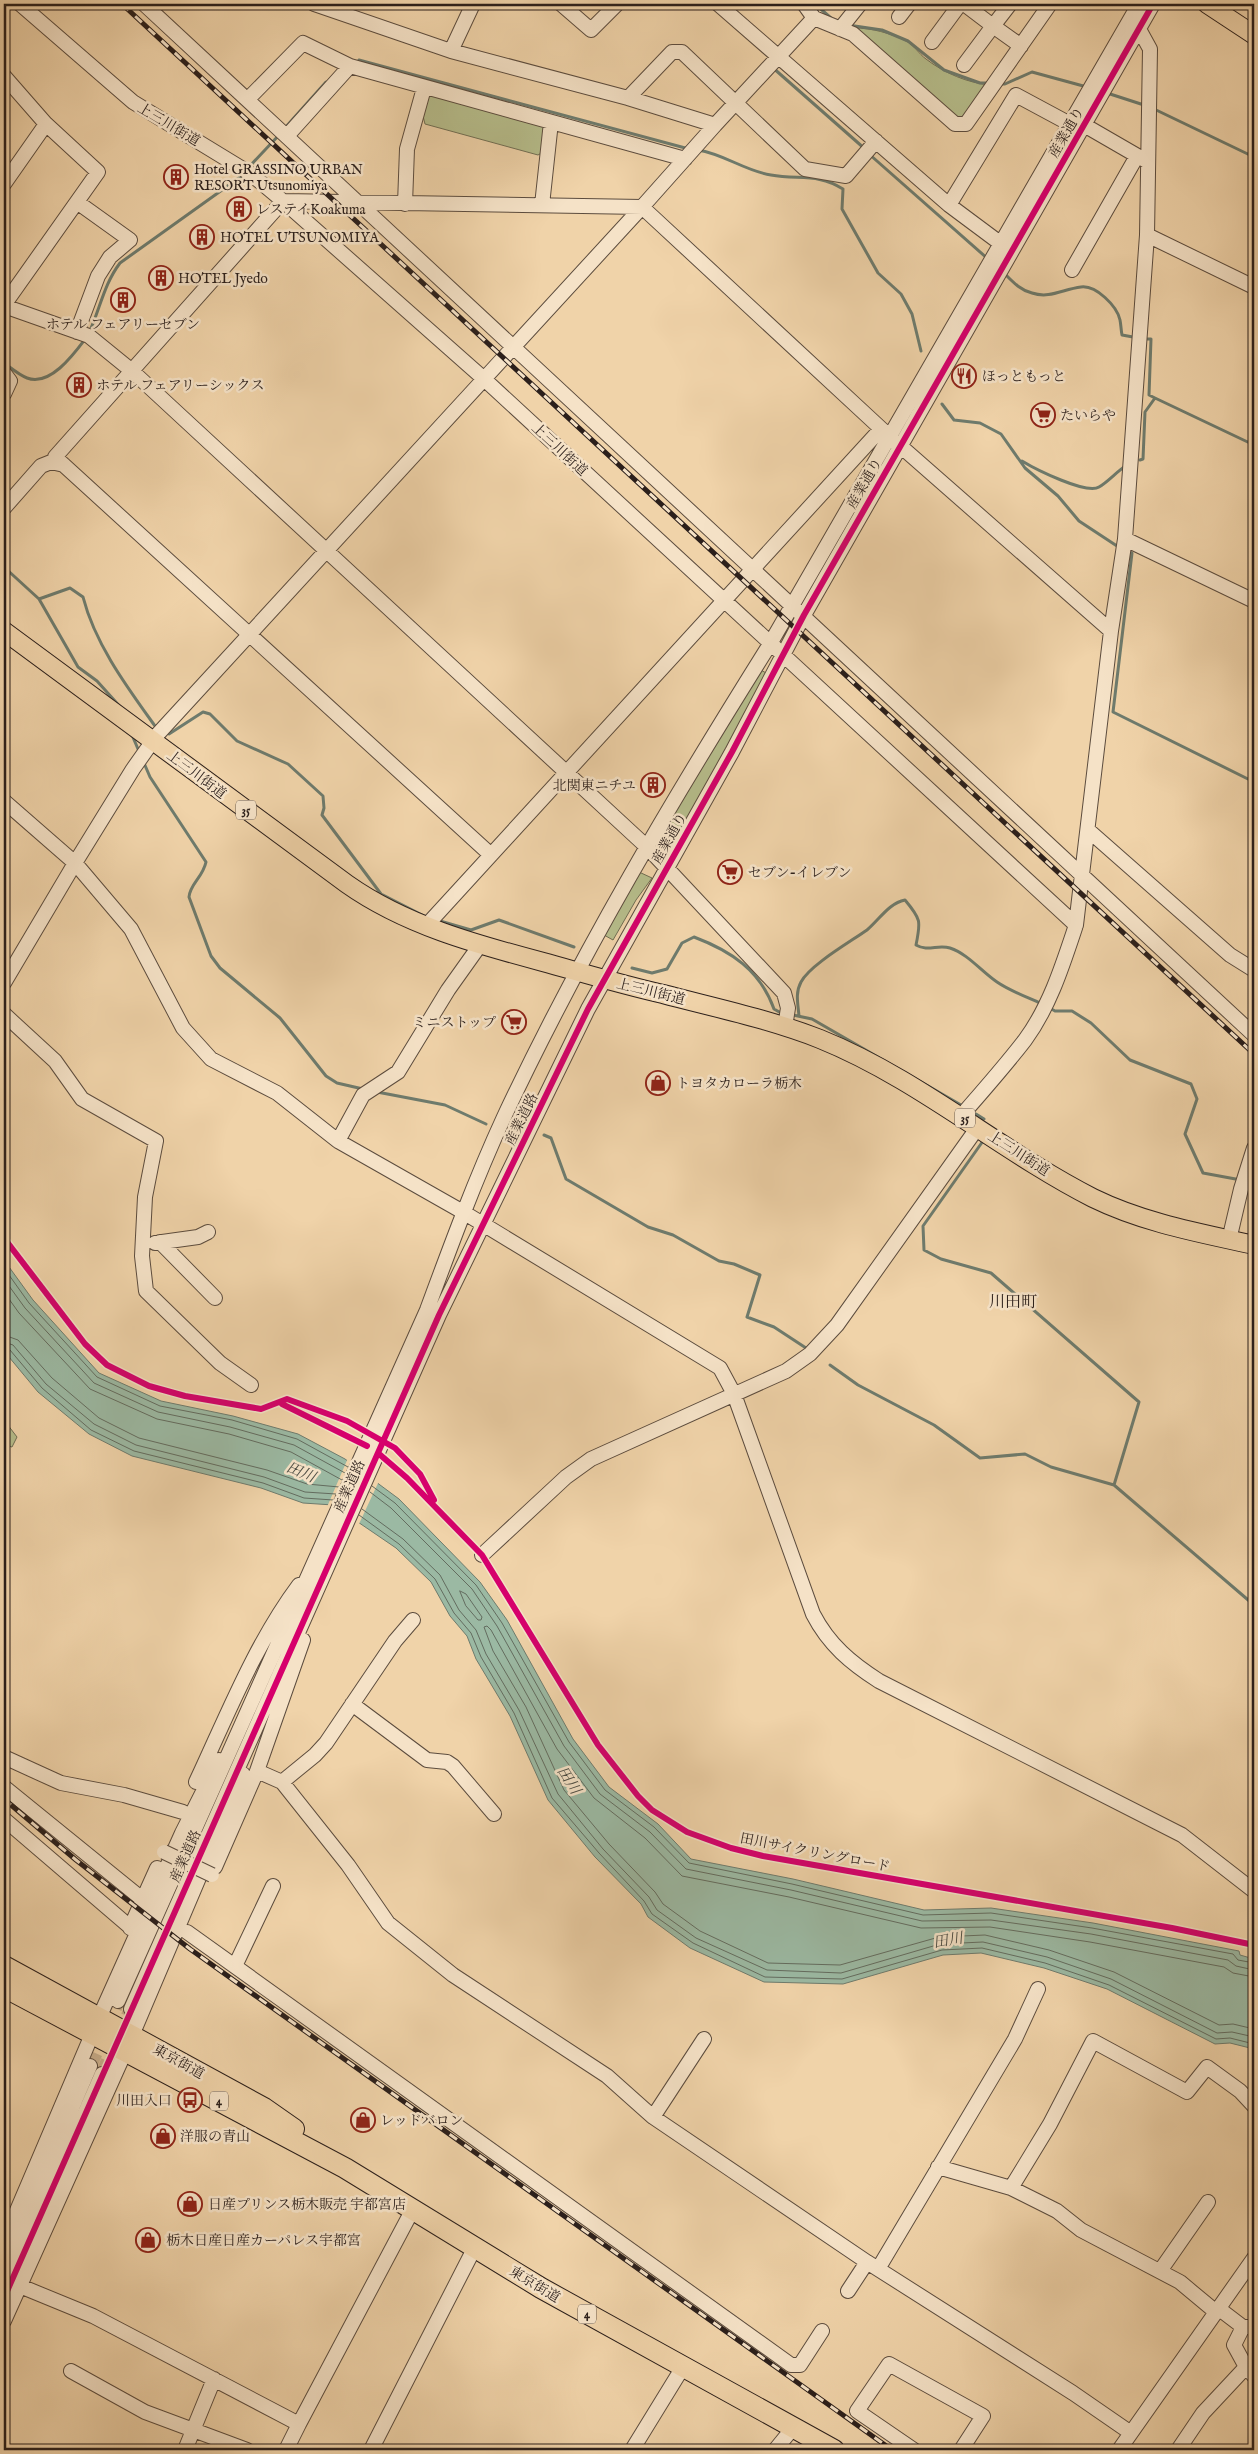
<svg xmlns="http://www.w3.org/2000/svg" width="1258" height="2454" font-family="'IM FELL English','Noto Serif JP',serif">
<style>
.green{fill:#b6bd8b;stroke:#706e53}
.water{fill:#9bb9a3;stroke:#6e7b6d}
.pier{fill:#f0d3a9}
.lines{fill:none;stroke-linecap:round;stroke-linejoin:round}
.shore{stroke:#636c5f;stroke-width:1}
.stream{stroke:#6e7b6d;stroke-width:3}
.minor-tunnel{stroke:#c9af8d;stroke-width:14;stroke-dasharray:14 7;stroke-linecap:butt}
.minor-casing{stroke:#5c4c3e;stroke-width:16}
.major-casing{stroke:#2b1f1b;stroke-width:20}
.highway-casing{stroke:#2b1f1b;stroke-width:22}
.minor{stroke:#f5e2c7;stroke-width:14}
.major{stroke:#f0d3a9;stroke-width:18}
.highway{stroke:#f0d3a9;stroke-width:20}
.rail-casing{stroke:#2b1f1b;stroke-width:5}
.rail{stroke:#f5e2c7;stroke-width:3;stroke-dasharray:9;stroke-linecap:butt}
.minor-bridge-casing{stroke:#5c4c3e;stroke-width:16;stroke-linecap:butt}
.minor-bridge{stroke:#f5e2c7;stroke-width:14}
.cycleway-casing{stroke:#f5e2c7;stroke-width:9}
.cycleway{stroke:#d6006c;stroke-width:6}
.labels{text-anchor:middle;stroke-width:5;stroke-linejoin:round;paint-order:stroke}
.shield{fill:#f5e2c7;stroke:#685a4f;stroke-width:1}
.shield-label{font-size:12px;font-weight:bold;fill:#2b1f1b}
.street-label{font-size:14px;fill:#2b1f1b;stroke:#f5e2c7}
.poi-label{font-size:14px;fill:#2b1f1b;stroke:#f5e2c7;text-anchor:start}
.water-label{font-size:15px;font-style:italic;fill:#4d4d44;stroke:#f5e2c7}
.quarter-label{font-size:16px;fill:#2b1f1b;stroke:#f5e2c7}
</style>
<rect width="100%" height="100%" fill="#f0d3a9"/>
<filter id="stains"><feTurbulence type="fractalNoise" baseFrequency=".004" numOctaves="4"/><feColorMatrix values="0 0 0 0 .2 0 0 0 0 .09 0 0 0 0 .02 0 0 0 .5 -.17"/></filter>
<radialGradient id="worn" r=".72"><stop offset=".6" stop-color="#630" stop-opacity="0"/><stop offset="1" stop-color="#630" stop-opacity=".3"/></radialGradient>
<!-- green -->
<path class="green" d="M854,28C872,28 890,33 906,41C914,45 919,54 926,59C944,73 968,83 990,85L965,118H957Z
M434,94L544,124L545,151L538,155L425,124L423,116L427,97Z
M761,670L766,673L719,764L672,846L659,838Z
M639,872L652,878L636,900L613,940L604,935Z
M4,1420L17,1437L12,1447L4,1445Z"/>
<!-- water -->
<path class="water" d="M4,1260L33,1300L99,1373L161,1401L233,1416L298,1434L345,1459L399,1499L480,1582L507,1620L573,1739L609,1787L658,1824L691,1859L793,1879L924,1910L991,1908L1093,1923L1239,1951L1240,1955L1254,1959V2049L1230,2043L1215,2044L1107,1989L1044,1968L981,1953L943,1955L843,1984L764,1982L690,1948L648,1917L641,1904L595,1857L548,1800L510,1716L476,1659L467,1636L450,1616L431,1582L396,1548L333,1505L303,1503L261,1488L132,1456L89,1434L38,1392L4,1351Z"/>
<!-- pier -->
<path class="pier" d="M348,1458L379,1481L359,1524L332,1507H327Z"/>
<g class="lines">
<!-- shore -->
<path class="shore" d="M4,1268L29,1303L97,1377L160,1406L232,1420L297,1439L348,1467
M4,1279L25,1308L94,1383L158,1412L230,1427L294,1445L345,1473
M4,1292L19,1313L90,1389L157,1419L229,1434L291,1452L342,1480
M4,1335L18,1340L52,1378L99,1418L139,1438L267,1470L307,1484L339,1487
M4,1342L13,1345L46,1384L94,1424L136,1445L264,1477L305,1492L336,1494
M4,1349L10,1350L42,1388L91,1430L134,1451L263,1483L304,1498L333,1500
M372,1486L395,1503L476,1585L502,1623L569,1742L605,1790L654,1827L689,1863L792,1884L923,1915L991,1913L1092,1928L1233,1954L1238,1960L1254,1963
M370,1492L391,1508L472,1589L497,1626L564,1746L600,1794L650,1832L686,1869L791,1890L922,1921L991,1920L1091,1934L1228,1960L1236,1966L1254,1970
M362,1509L403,1539L440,1575L459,1610L476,1630L486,1654L519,1710L558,1794L603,1849L649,1897L657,1910L696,1938L767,1970L841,1973L940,1944L983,1942L1047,1957L1111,1979L1217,2033L1232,2032L1254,2037
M359,1515L399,1544L435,1579L454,1613L471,1633L481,1657L514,1713L552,1798L599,1853L644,1901L652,1914L693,1943L765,1977L842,1979L942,1950L982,1948L1045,1963L1109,1985L1216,2039L1230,2038L1254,2044
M460,1591L466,1594L482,1617L481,1620H478L466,1606Z
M1254,1977L1233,1973L1224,1967L1090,1942L990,1927L921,1928L789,1897L682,1876L645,1838L594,1798L557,1749L491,1630L487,1626L484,1627L493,1651L526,1707L564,1790L609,1844L655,1892L663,1904L700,1931L768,1963L840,1965L939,1937L985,1935L1049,1950L1114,1972L1219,2025L1233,2024L1254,2029"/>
<!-- stream -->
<path class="stream" d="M815,4L831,18
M848,25L882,30L908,41L944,70L980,83H989
M359,60L689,149
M772,67L865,149
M1001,84H1005L1032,72L1087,87
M1107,93L1144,105
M1152,108L1254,157
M284,129L326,82
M698,150C724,154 745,171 771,175C799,180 818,173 843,189L842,209L878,273L901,294L912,314L921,351
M869,154L988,259
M248,168L280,134
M1004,273C1013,282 1020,290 1032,293C1050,299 1063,289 1081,287C1096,285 1117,306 1120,320C1121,325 1121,330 1122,335L1133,337
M89,333C100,309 104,284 120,263L243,175
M1146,339H1151L1149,395L1155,398
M4,363C11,368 19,375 27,378C50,387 74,354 86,338
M942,404L954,420L980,423L1001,434L1025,468L1058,496L1079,521L1120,548
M1140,460L1143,459L1145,412L1155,398L1254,445
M1022,461C1035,469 1087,495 1099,487C1109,481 1116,472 1127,465
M1126,550L1132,553L1113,712L1254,782
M4,567L39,599L78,667L97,681L123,710
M39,599L70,588L83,597C95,644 127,687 155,726
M169,734L203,712L210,714L237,741L288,764L323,796L324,808L322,815L381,894L426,917
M132,735L138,749
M144,763L150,777L206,862C203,877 190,884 189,897L211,956L220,968L280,1018L326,1076L337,1083L363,1089
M440,921L471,930L499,920L574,947
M632,968L652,973L667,969L682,943L694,937C731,951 760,970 774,1009L781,1013
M1048,1007L1055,1011H1072L1091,1023L1130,1060L1191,1084L1197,1099L1185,1134L1203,1173L1241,1180
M793,1015L812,1019L961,1105
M799,1016C798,1004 795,993 801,982C810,965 850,942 867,930C879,920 889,903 905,900C921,919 921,921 916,945C928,952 938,944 950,948C968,954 981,971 997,982C1010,991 1027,997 1042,1004
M377,1092L445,1105L486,1124
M976,1114L984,1119
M544,1135L551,1138L566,1179L648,1227L673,1235L719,1261L734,1264L760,1275L747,1317L774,1327L806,1348
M983,1141L923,1226L924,1250L941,1259L991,1273L1139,1402L1114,1485L1254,1605
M1247,1183L1254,1186
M830,1365L858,1385L934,1425L980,1458L1025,1454L1051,1467L1114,1485"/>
<!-- minor-tunnel -->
<path class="minor-tunnel" d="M90,2066L118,2001
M102,2074L131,2009"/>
<defs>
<path id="minor" d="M20,4L133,102L251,174L283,201L483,378L1076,925
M144,4L1254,1035
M314,4L451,51L628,98L715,125L814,18L804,4
M561,4L591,30L617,4
M718,4L949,205L1008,249
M964,4L993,26L1010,4
M899,17L909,4
M814,18L853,34L955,124H966L1050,4
M840,29L860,4
M932,42L960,4
M451,51L473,4
M964,65L993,26L1021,46
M4,76L46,124L98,172L4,305
M628,98L672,52H682L805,169L846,176L876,141
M248,99L303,43L350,66
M287,136L350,66L685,159
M4,184L46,124
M77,202L130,240L110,257L98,276L77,332
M405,204L407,149L424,88
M542,205L551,122
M949,205L1016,95L1070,124L1084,125L1148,162
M1147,235L1254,287
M1072,270L1137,156
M4,306L89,336L132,371L647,847L784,993L788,1008L785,1027
M4,373L10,381L4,394
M4,508L41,466L51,462L64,465
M1125,539L1254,601
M1111,631L1125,539L1147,235L1150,49L1139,29
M4,801L75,863L131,929L183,1028L211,1059L277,1093L338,1141L463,1212L720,1368L734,1394L813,1614C829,1645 851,1663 879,1681L1182,1835L1254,1891
M1088,830L1230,955L1254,970
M491,855L55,457L283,201L642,207L715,125
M426,926L881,429
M4,983L75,863L133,769L157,735L642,207L889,436L1111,631L1076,925C1063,964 1050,1006 1025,1040C1005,1066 983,1091 961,1116
M4,1014L55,1061L82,1099L156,1141L145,1197L142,1256L146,1291L220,1363L251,1385
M338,1141L363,1095L398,1072L448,990L480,945
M1229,1240L1241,1189L1254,1148
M160,1242L215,1298
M155,1243L198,1237L208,1232
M482,1555L566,1477L591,1459L786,1371L810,1354L837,1325L978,1127
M352,1704L427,1760L447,1762L453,1766L494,1814
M4,1757L61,1783L124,1795L183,1812
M257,1771L282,1782L348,1865L388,1923L453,1975L607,2076L653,2117L867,2262L1073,2393L1131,2433
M196,1782C227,1716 255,1644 299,1585
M282,1782L315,1755L326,1743L395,1641L413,1620
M4,1787L142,1899
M4,1819L130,1927
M215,1867L257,1771L303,1640
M130,1928L157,1868
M187,1932L791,2365H800L822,2331
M235,1966L273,1886
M118,2001L427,1310C451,1245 475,1180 504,1117C581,953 674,797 770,644L1139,4
M131,2009L439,1315L588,1009L732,752L804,615L1153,4
M653,2117L704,2039
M938,2167L1011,2188L1050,2124L1093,2041L1187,2092L1207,2067L1240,2091L1254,2106
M1011,2188L1057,2211L1081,2230L1180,2282L1216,2312
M4,2241L99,2018L182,1833L219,1760
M4,2265L90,2066
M878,2269L1015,2039L1038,1989
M1160,2271L1208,2202
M20,2286L93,2316L299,2424L413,2209
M848,2291L867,2262
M4,2298L102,2074
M1218,2308L1243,2327H1254
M4,2321L125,2052L243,1774
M1243,2327L1234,2345L1246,2367L1254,2376
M71,2371L145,2412L247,2450
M185,2450L214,2379
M286,2450L299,2424
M371,2450L475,2247
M632,2450L683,2367
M775,2450L793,2428
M914,2450L857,2411L889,2364L983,2416L961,2450
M1119,2450L1254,2258
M1178,2450L1203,2413L1246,2367"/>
<path id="major" d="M1207,4L1254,35
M4,631L347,884C405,925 475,944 543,962C583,973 623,985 663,994C716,1008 769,1019 820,1039C919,1079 999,1150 1093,1198C1144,1223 1200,1233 1254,1245"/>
<path id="highway" d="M4,1966L264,2108L294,2129
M4,1987L345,2168L541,2288L834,2450"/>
</defs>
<!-- minor casing -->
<use href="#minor" class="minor-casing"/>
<!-- major casing -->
<use href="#major" class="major-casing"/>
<!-- highway casing -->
<use href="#highway" class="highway-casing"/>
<!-- minor -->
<use href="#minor" class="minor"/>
<!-- major -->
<use href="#major" class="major"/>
<!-- highway -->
<use href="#highway" class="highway"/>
<defs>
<path id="rail" d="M122,4L1254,1054
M4,1799L76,1860L190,1949L892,2450"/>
</defs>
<!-- rail casing -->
<use href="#rail" class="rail-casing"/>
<!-- rail -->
<use href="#rail" class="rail"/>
<defs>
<path id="minor-bridge" d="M164,1852L212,1875"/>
</defs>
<!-- minor-bridge casing -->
<use href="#minor-bridge" class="minor-bridge-casing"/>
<!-- minor-bridge -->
<use href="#minor-bridge" class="minor-bridge"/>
<defs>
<path id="cycleway" d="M4,1238L85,1344L107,1365L149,1386L185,1396L261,1409L287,1399L347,1421L395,1448L420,1474L434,1500
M282,1404L367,1446
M378,1453L407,1478L482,1555L598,1745L638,1796L652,1810L687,1832L731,1848L763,1856L1172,1928L1254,1945
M4,2298L439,1315L588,1009L732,752L804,615L1153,4"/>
</defs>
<!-- cycleway casing -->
<use href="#cycleway" class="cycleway-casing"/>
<!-- cycleway -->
<use href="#cycleway" class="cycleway"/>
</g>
<!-- icons -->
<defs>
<symbol id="building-ring" viewBox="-11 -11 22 22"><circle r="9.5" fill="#f5e2c7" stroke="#8f2418" stroke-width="1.5"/><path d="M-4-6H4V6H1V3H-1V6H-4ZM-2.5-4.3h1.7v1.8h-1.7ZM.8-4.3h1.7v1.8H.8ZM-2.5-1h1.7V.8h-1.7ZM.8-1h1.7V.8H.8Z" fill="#8f2418"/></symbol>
<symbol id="restaurant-ring" viewBox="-11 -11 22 22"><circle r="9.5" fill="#f5e2c7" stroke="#8f2418" stroke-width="1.5"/><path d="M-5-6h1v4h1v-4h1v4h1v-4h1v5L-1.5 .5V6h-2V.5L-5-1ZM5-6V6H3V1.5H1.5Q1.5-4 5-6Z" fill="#8f2418"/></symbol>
<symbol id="supermarket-ring" viewBox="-11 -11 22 22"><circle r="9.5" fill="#f5e2c7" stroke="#8f2418" stroke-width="1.5"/><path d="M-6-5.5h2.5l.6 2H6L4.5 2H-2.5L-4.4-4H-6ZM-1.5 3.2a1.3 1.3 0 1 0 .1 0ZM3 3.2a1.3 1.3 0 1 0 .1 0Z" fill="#8f2418"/></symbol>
<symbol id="shop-ring" viewBox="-11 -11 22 22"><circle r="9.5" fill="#f5e2c7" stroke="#8f2418" stroke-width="1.5"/><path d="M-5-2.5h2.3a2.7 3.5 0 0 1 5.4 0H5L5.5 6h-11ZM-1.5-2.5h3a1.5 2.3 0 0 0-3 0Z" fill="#8f2418"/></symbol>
<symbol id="bus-ring" viewBox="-11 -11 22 22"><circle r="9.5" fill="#f5e2c7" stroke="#8f2418" stroke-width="1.5"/><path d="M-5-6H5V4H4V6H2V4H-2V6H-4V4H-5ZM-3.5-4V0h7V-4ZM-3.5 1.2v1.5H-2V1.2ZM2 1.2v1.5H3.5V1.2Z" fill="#8f2418"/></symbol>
</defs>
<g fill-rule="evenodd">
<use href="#building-ring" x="162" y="163" width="28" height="28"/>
<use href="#building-ring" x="225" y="195" width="28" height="28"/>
<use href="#building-ring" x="188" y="223" width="28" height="28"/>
<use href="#building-ring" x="147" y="264" width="28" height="28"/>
<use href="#building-ring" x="109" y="286" width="28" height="28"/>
<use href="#restaurant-ring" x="950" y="362" width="28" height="28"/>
<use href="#building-ring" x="65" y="371" width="28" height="28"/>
<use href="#supermarket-ring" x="1029" y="401" width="28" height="28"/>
<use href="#building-ring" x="639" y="771" width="28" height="28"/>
<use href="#supermarket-ring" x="716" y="858" width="28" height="28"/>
<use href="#supermarket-ring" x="500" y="1008" width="28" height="28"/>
<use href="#shop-ring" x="644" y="1069" width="28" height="28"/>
<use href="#bus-ring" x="176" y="2086" width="28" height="28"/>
<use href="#shop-ring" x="349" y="2106" width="28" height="28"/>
<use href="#shop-ring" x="149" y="2122" width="28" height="28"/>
<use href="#shop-ring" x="176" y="2190" width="28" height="28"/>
<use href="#shop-ring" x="134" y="2226" width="28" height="28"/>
</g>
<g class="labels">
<!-- shield labels -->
<g class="shield">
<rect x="236" y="800.5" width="20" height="19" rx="4"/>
<rect x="955" y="1108.5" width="20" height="19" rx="4"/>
<rect x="210" y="2091.5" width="18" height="19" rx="4"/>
<rect x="578" y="2304.5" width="18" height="19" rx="4"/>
</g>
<g class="shield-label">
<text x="246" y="814">35</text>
<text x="965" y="1122">35</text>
<text x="219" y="2105">4</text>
<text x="587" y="2318">4</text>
</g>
<!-- street labels -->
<g class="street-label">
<text transform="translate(169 124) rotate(31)" y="5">上三川街道</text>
<text transform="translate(1066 132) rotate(-60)" y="5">産業通り</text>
<text transform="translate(560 449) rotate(43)" y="5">上三川街道</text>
<text transform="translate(864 483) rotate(-60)" y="5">産業通り</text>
<text transform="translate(197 774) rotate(37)" y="5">上三川街道</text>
<text transform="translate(669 838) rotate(-61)" y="5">産業通り</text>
<text transform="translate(651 991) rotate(14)" y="5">上三川街道</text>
<text transform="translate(521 1119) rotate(-64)" y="5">産業道路</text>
<text transform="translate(1019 1153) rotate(33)" y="5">上三川街道</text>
<text transform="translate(349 1486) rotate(-66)" y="5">産業道路</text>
<text transform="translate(815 1852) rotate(11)" y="5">田川サイクリングロード</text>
<text transform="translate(185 1856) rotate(-66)" y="5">産業道路</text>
<text transform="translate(179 2061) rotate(29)" y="5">東京街道</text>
<text transform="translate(535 2284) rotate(31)" y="5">東京街道</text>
</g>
<!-- poi labels -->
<g class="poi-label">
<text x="194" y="174">Hotel GRASSINO URBAN<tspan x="194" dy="16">RESORT Utsunomiya</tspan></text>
<text x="256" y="214">レステイKoakuma</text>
<text x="220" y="242">HOTEL UTSUNOMIYA</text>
<text x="178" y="283">HOTEL Jyedo</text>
<text x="123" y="329" text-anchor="middle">ホテル フェアリーセブン</text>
<text x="982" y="381">ほっともっと</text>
<text x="96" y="390">ホテル フェアリーシックス</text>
<text x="1060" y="420">たいらや</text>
<text x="636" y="790" text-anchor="end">北関東ニチユ</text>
<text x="748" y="877">セブン-イレブン</text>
<text x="496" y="1027" text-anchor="end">ミニストップ</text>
<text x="676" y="1088">トヨタカローラ栃木</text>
<text x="172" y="2105" text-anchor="end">川田入口</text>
<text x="380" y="2125">レッドバロン</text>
<text x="180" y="2141">洋服の青山</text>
<text x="208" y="2209">日産プリンス栃木販売 宇都宮店</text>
<text x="166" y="2245">栃木日産日産カーパレス宇都宮</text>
</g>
<!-- water labels -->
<g class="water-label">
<text transform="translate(301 1472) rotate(23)" y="5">田川</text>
<text transform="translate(569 1780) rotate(57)" y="5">田川</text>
<text transform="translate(948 1940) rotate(-10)" y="5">田川</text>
</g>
<!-- quarter labels -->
<g class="quarter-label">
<text x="1013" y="1307">川田町</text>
</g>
</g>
<!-- margin -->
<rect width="1258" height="2454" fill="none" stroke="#f0d3a9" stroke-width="20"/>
<rect x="5" y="5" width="1248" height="2444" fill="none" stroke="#2b1f1b" stroke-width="2.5"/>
<rect x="10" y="10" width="1238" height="2434" fill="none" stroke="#2b1f1b"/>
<rect width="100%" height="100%" filter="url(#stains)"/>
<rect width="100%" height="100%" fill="url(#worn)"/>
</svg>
